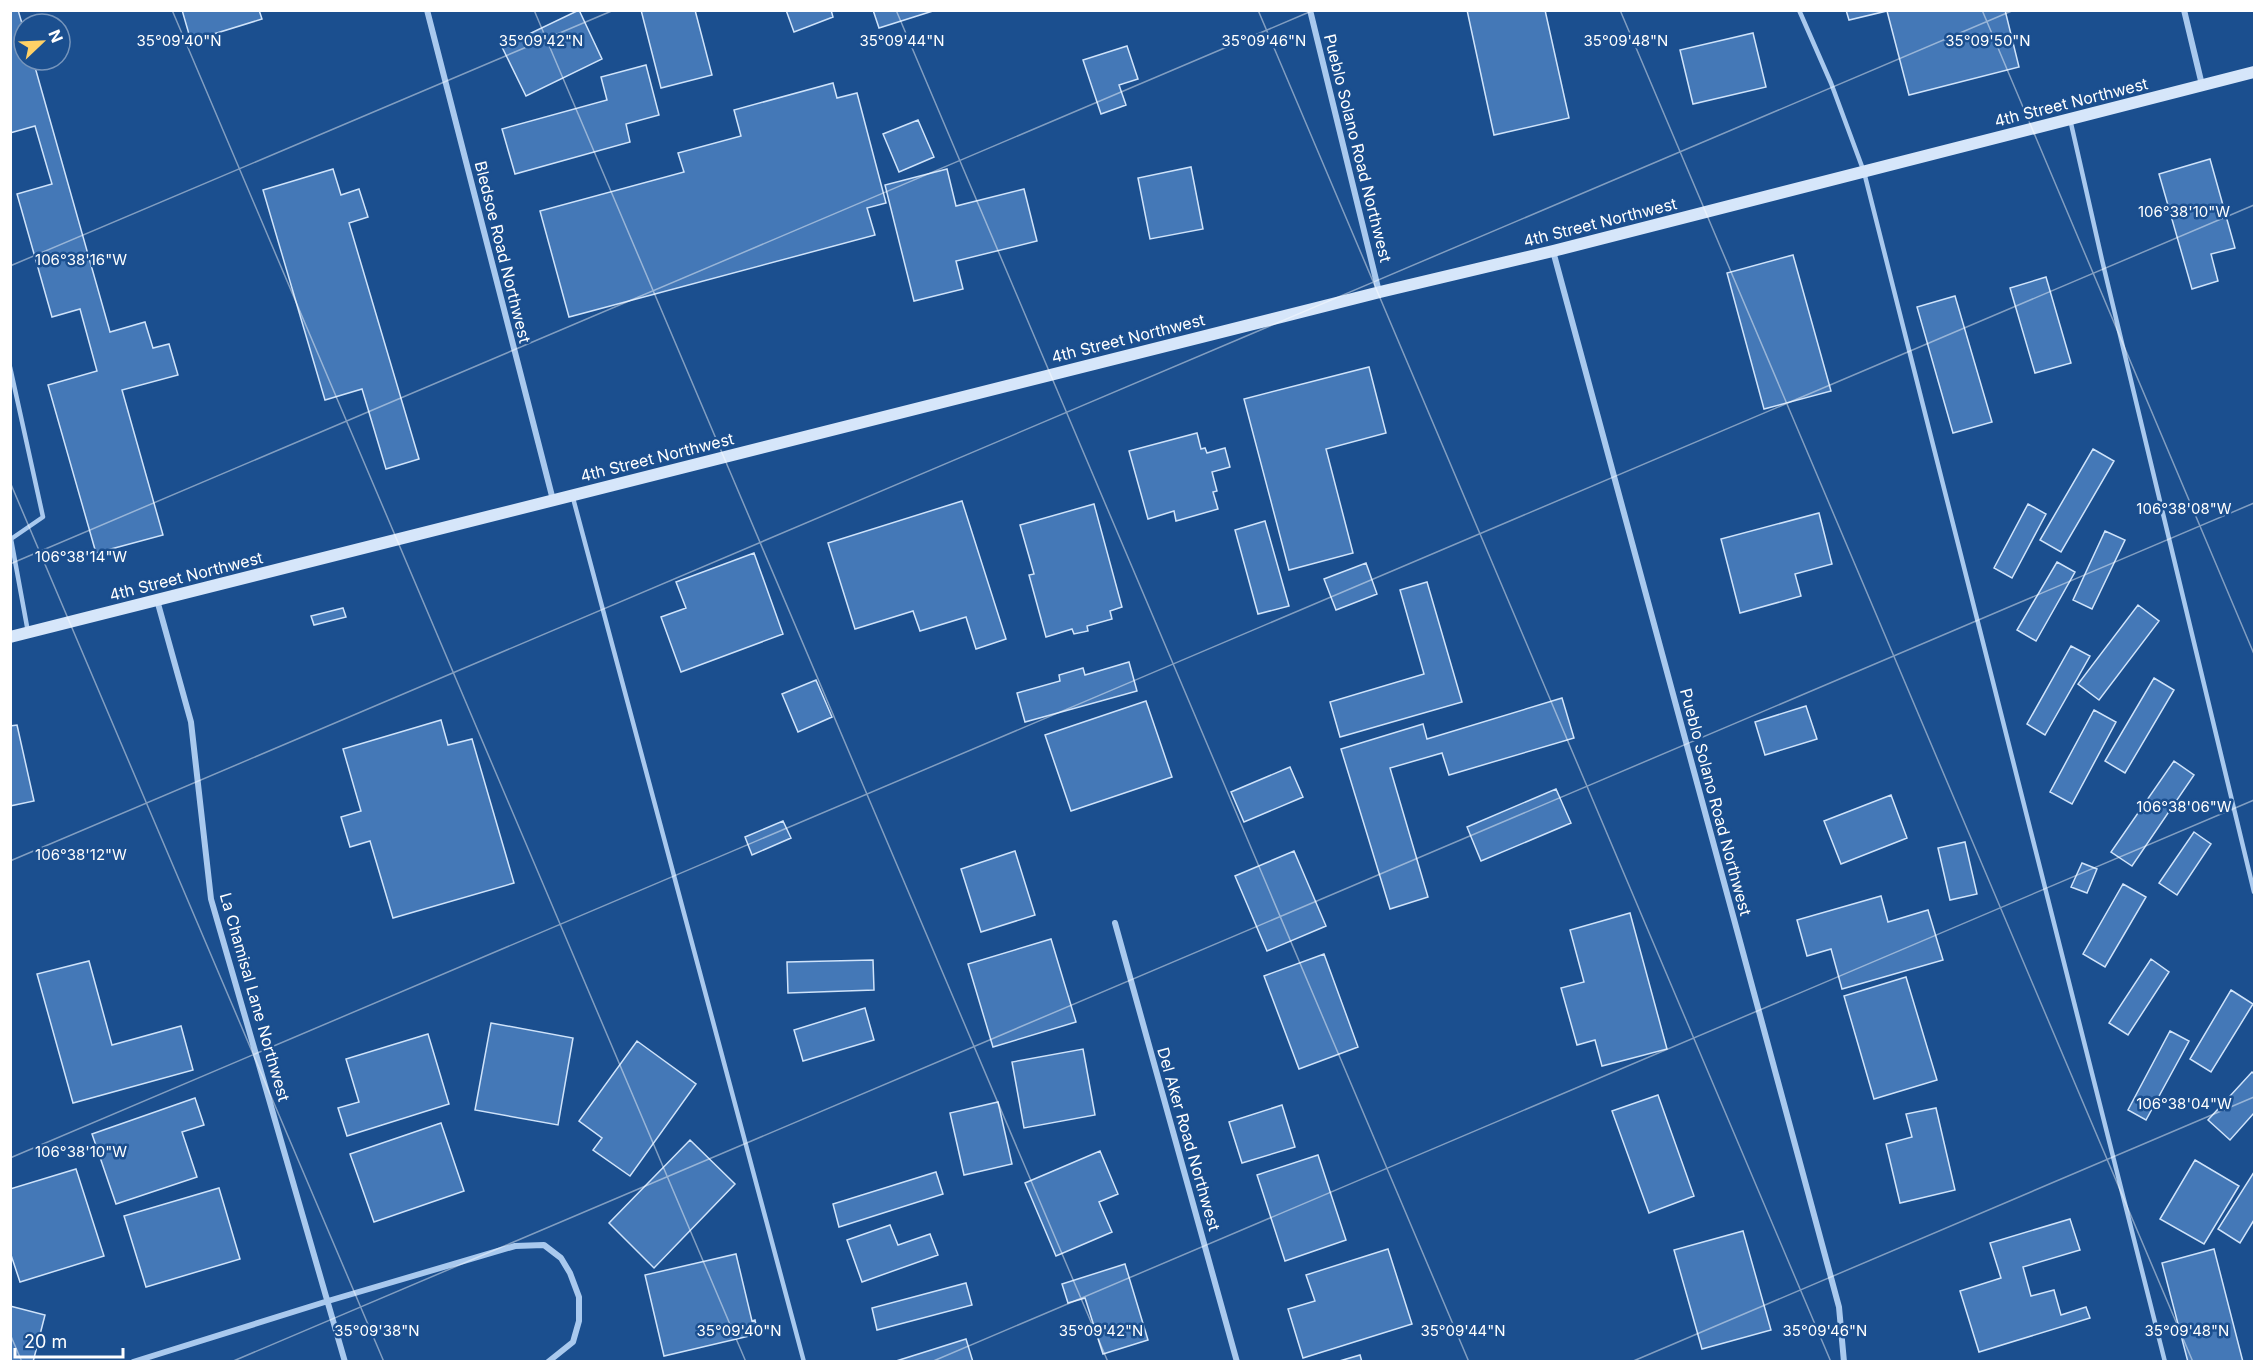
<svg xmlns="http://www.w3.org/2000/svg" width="2265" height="1372" font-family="Inter,sans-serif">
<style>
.building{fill:#4478b7;stroke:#cfe3fa;stroke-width:1.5}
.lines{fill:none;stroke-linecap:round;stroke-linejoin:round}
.service{stroke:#a9c9ee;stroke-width:4.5}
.minor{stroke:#a9c9ee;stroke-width:6}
.secondary{stroke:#d6e6fa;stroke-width:12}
.ticks{fill:none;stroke:#fff;stroke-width:1.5;stroke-opacity:0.45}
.labels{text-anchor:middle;stroke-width:5;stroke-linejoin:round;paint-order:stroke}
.street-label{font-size:16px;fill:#fff;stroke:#1b4f8f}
.ticks-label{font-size:15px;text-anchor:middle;fill:#fff;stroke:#1b4f8f;stroke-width:5;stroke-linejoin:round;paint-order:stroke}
</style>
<rect width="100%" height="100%" fill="#1b4f8f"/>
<!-- building -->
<path class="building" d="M10,10H18L24,30V60H33L110,332L145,322L153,348L169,344L178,375L122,390L163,535L96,553L48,385L97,371L80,309L52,317L17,194L52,184L35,126L10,133Z
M182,10H259L262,19L191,41Z
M579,10L602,59L526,96L502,47Z
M641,10H695L712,75L661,88Z
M786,10H831L833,17L794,32Z
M873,10H936L879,28Z
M1467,10H1545L1569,118L1494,135Z
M1846,10H2005L2019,67L1909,95L1887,11L1849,20Z
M1753,33L1766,87L1693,104L1680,50Z
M1127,46L1138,79L1119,85L1126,105L1101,114L1083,60Z
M646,65L659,115L626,124L630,142L515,174L502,129L607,100L601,77Z
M833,83L837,98L857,93L886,203L867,208L875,235L569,317L540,211L684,172L678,153L741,136L734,110Z
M918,120L934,157L899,172L883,134Z
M2210,159L2235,248L2211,254L2218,281L2192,289L2159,174Z
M1191,167L1203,229L1150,239L1138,178Z
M333,169L341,195L359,189L368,217L349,223L419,459L386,469L362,389L325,400L263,190Z
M947,169L956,206L1024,189L1037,241L956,261L963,289L914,301L885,185Z
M1793,255L1831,391L1764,409L1727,273Z
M2046,277L2071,363L2035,373L2010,288Z
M1955,296L1992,422L1953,433L1917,307Z
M1369,367L1386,433L1326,449L1353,553L1289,570L1244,399Z
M1197,433L1201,449L1205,448L1207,453L1225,448L1230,467L1212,472L1217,491L1213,492L1218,509L1176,521L1174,511L1148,519L1129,451Z
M2093,449L2114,461L2061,552L2040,540Z
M962,501L1006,639L976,649L966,617L920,631L913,611L855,629L828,543Z
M1094,504L1122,607L1110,611L1112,619L1087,626L1088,631L1074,634L1072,629L1046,637L1029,575L1034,574L1020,525Z
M2028,504L2046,514L2012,578L1994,568Z
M1819,513L1832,564L1795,574L1801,596L1740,613L1721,539Z
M1265,521L1289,606L1258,614L1235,530Z
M2105,531L2125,540L2092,609L2073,600Z
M754,553L783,634L681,672L661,617L686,608L676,582Z
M2057,562L2075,572L2036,641L2017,630Z
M1366,563L1377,594L1336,610L1324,579Z
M1427,582L1462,702L1340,737L1330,702L1424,674L1400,590Z
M2138,605L2159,621L2099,700L2078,684Z
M343,608L346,617L314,625L311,616Z
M2071,646L2090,656L2045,735L2027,724Z
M1129,662L1137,691L1025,722L1017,693L1060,681L1059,675L1083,668L1085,675Z
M2154,678L2174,690L2125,773L2105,761Z
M816,680L832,717L798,732L782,694Z
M1562,698L1574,738L1449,775L1442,753L1390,768L1428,897L1390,909L1341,749L1423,724L1427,739Z
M1146,701L1172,777L1071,811L1045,735Z
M1806,706L1817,739L1765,755L1755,722Z
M2094,710L2116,722L2072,804L2050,792Z
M441,720L448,745L472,739L514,883L393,918L370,841L350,847L341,817L361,811L343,749Z
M17,725L34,801L10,806V726Z
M2174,761L2194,775L2132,866L2111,852Z
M1290,767L1303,797L1244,822L1231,792Z
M1556,789L1571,823L1481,861L1467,827Z
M1891,795L1907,838L1841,864L1824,821Z
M783,821L791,838L752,855L745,837Z
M2194,832L2211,844L2177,895L2159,883Z
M1965,842L1977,894L1950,900L1938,848Z
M1015,851L1035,915L981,932L961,869Z
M1294,851L1326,926L1267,951L1235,876Z
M2082,863L2097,869L2087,893L2071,887Z
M2123,884L2146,897L2105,967L2083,954Z
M1881,896L1888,922L1928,910L1943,960L1842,989L1831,949L1807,956L1797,920Z
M1630,913L1667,1049L1602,1066L1595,1040L1577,1045L1561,988L1584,982L1570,930Z
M1051,939L1076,1022L993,1047L968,964Z
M1324,954L1358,1047L1299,1069L1264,976Z
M2151,959L2169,972L2128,1035L2109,1023Z
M873,960L874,990L788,993L787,962Z
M89,961L112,1045L181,1026L193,1070L73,1103L37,974Z
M1906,977L1937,1080L1874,1099L1844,996Z
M2231,990L2253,1004L2211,1072L2190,1059Z
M865,1008L874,1040L803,1061L794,1030Z
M491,1023L573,1038L558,1125L475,1110Z
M2170,1031L2189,1041L2146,1120L2128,1110Z
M428,1034L449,1104L347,1136L338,1108L359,1102L346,1059Z
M637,1041L696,1084L630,1176L593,1150L602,1138L579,1121Z
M1083,1049L1095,1115L1024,1128L1012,1062Z
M2252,1072L2254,1074V1113L2230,1140L2208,1120Z
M1658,1095L1694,1196L1649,1213L1612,1111Z
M195,1098L204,1125L182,1132L197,1177L116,1204L92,1134Z
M998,1102L1012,1164L964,1175L950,1113Z
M1282,1105L1295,1147L1242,1163L1229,1122Z
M1936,1108L1955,1190L1900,1203L1886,1144L1912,1137L1906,1114Z
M441,1123L464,1191L374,1222L350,1154Z
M690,1140L735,1184L654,1268L609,1223Z
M1100,1151L1118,1194L1099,1202L1112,1232L1056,1256L1025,1183Z
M1318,1155L1346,1240L1285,1261L1257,1175Z
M2195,1160L2239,1186L2204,1244L2160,1219Z
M76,1169L104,1256L20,1282L10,1252V1189Z
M936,1172L943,1194L839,1227L833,1204Z
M2254,1172V1220L2240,1243L2218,1229Z
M219,1188L240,1259L146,1287L124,1216Z
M2070,1219L2080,1250L2023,1267L2031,1296L2054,1290L2061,1315L2086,1307L2090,1318L1979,1352L1960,1291L2001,1278L1990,1243Z
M890,1225L898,1245L930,1234L938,1255L862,1282L847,1240Z
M1743,1231L1771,1330L1702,1349L1674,1250Z
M1388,1249L1412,1324L1303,1358L1288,1309L1315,1301L1306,1275Z
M2214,1249L2243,1362H2188L2162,1263Z
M736,1254L752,1321L755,1320L758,1334L664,1356L645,1275Z
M1125,1264L1148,1340L1103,1354L1085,1298L1068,1303L1062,1284Z
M966,1283L972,1305L877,1330L872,1308Z
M10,1306L45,1315L33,1362H10Z
M966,1339L973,1362H893Z
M1360,1355L1362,1362H1336Z"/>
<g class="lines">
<!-- service -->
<path class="service" d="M1799,10L1831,83L1864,172L2165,1362
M2070,119L2102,260L2254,892
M10,367L43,517L11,539L28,632
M573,498L804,1362"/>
<!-- minor -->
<path class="minor" d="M427,10L553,500
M1310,10L1379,292
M2184,10L2202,85
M1553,251L1839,1307L1844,1362
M157,600L191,722L211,899L345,1362
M1115,923L1237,1362
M133,1362L328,1301L515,1246L544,1245L561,1258L570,1273L579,1297V1321L573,1342L548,1362"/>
<!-- secondary -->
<path class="secondary" d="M10,637L1380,292L1553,251L2254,72"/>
</g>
<!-- ticks -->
<path class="ticks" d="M172,10L746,1362M534,10L1108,1362M896,10L1469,1362M1258,10L1831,1362M1620,10L2193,1362M1982,10L2254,654M10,266L614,10M10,482L384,1362M10,564L1314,10M10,861L2014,10M10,1158L2254,205M10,1334L22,1362M231,1362L2254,503M931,1362L2254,800M1631,1362L2254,1097"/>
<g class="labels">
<!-- street labels -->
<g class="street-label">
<text transform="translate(2071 102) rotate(-14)" y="6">4th Street Northwest</text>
<text transform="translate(1358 148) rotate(76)" y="6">Pueblo Solano Road Northwest</text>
<text transform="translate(1600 222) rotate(-14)" y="6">4th Street Northwest</text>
<text transform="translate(503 252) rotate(76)" y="6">Bledsoe Road Northwest</text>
<text transform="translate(1128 338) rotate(-14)" y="6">4th Street Northwest</text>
<text transform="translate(657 457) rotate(-14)" y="6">4th Street Northwest</text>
<text transform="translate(186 576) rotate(-14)" y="6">4th Street Northwest</text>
<text transform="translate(1716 802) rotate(75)" y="6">Pueblo Solano Road Northwest</text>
<text transform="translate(255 997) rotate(74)" y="6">La Chamisal Lane Northwest</text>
<text transform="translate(1189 1139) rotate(74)" y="6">Del Aker Road Northwest</text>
</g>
</g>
<g class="ticks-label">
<text x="179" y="46">35°09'40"N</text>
<text x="541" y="46">35°09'42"N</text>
<text x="902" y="46">35°09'44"N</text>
<text x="1264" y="46">35°09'46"N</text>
<text x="1626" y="46">35°09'48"N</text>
<text x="1988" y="46">35°09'50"N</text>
<text x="2184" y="217">106°38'10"W</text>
<text x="81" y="265">106°38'16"W</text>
<text x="2184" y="514">106°38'08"W</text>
<text x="81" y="562">106°38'14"W</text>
<text x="2184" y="812">106°38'06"W</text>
<text x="81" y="860">106°38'12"W</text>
<text x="2184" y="1109">106°38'04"W</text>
<text x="81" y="1157">106°38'10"W</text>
<text x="377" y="1336">35°09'38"N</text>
<text x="739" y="1336">35°09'40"N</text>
<text x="1101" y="1336">35°09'42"N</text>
<text x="1463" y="1336">35°09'44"N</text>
<text x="1825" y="1336">35°09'46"N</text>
<text x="2187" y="1336">35°09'48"N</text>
</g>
<!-- border -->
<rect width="2265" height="1372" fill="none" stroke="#ffffff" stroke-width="24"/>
<!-- north arrow -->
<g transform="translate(42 42) rotate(67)"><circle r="28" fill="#1b4f8f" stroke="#7695bc" stroke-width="1.5"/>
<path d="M0-4.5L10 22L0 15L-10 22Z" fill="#ffd166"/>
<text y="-9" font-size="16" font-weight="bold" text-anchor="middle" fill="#ffffff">N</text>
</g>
<!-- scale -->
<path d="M15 1348v9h108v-9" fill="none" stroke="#ffffff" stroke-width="3"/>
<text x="24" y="1348" font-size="18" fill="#ffffff" stroke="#1b4f8f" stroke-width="4.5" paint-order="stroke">20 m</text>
</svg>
